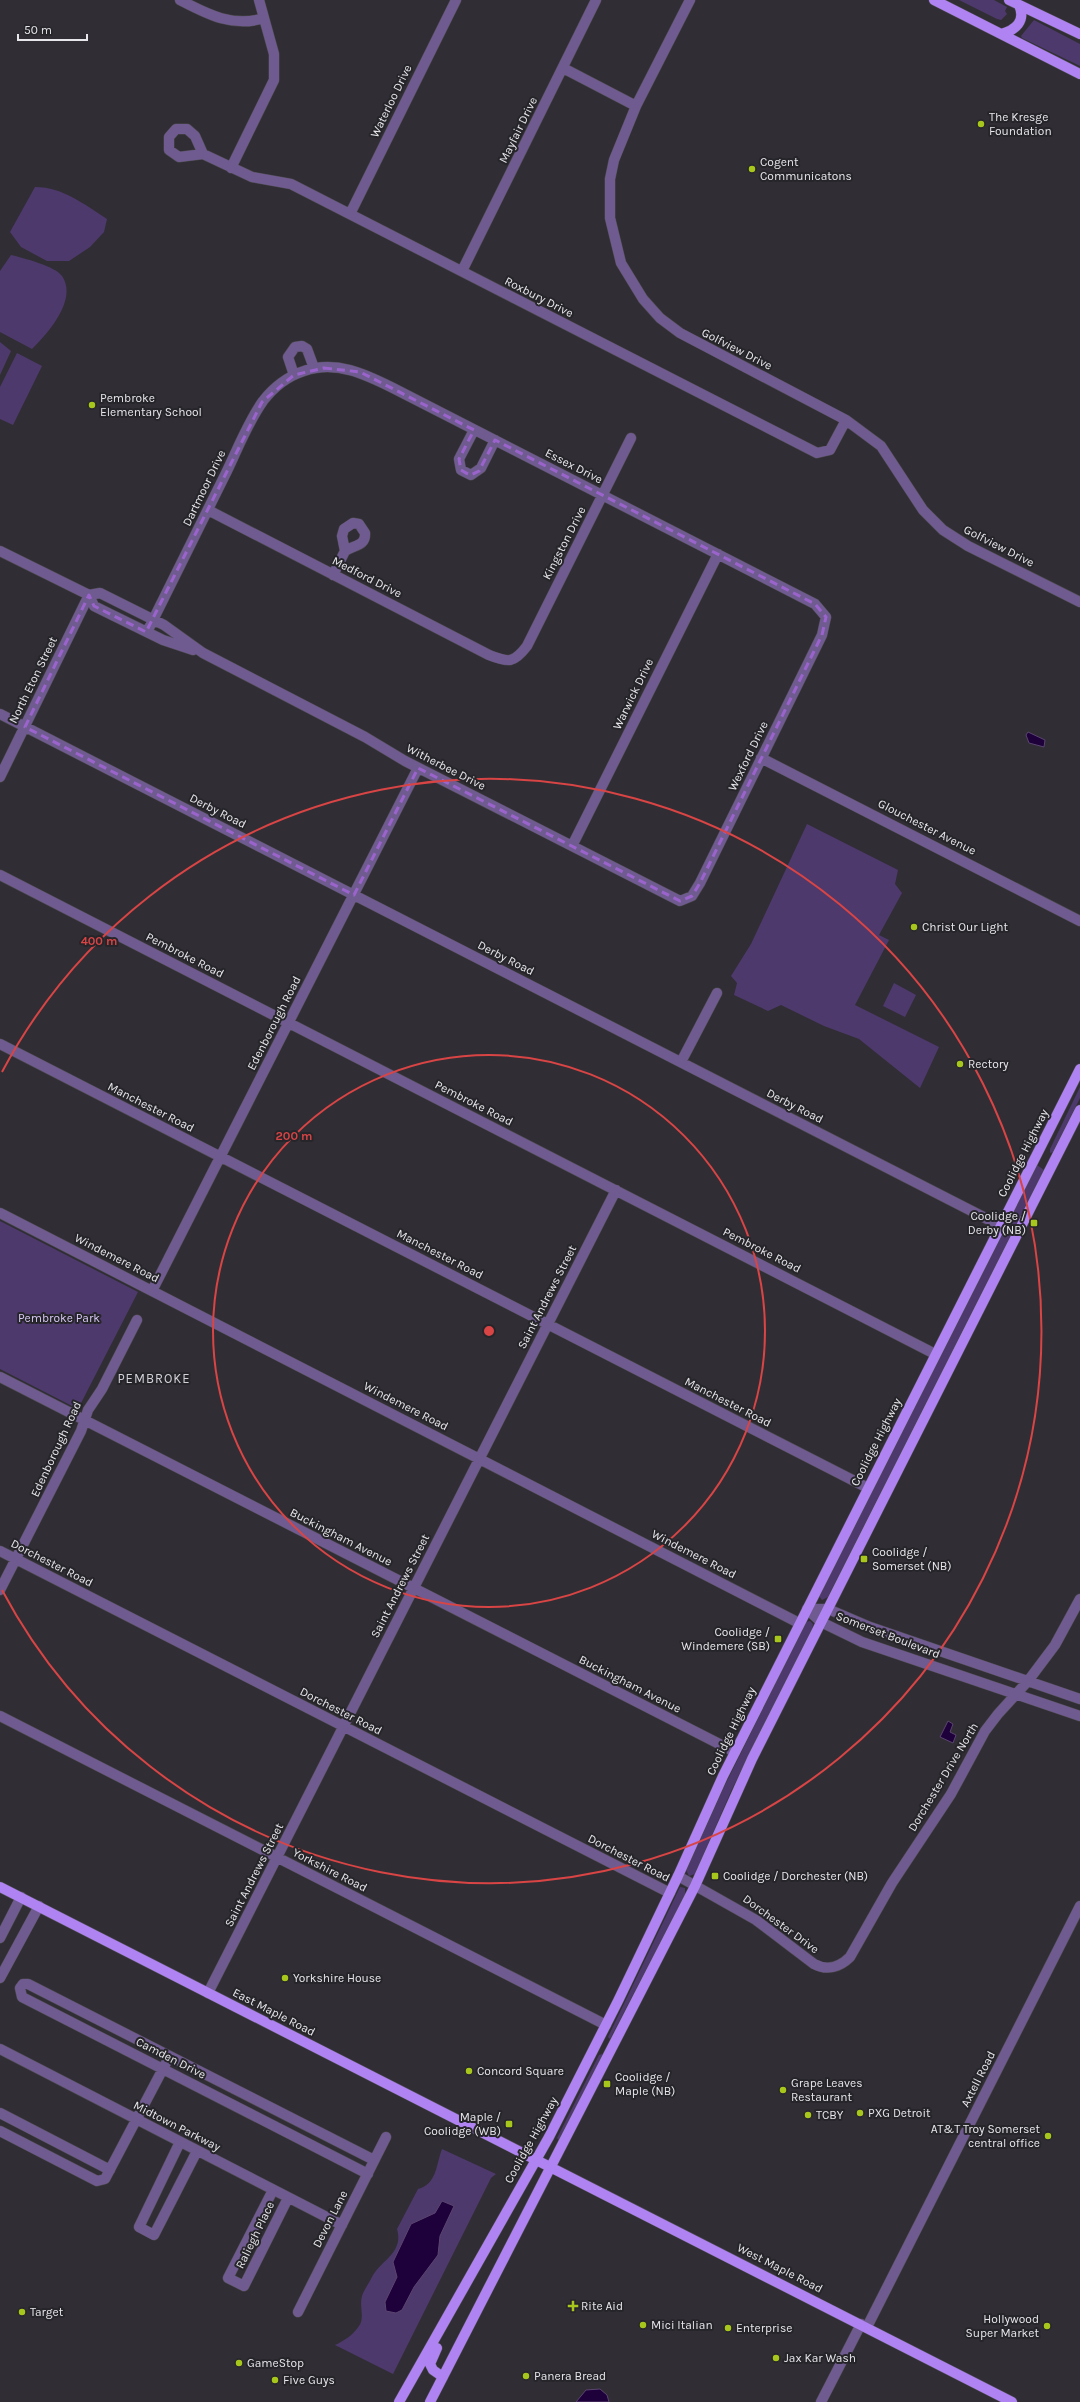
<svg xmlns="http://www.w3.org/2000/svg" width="1080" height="2402" font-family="Karla,sans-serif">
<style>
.green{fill:#4d396c}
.water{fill:#1e003b;stroke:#5a4570}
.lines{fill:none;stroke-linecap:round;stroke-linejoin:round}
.minor-casing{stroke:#4d4b51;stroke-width:11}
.major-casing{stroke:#4d4b51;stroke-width:11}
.minor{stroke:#705b91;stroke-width:10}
.major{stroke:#af83f1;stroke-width:10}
.marked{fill:none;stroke:#9b64cc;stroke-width:3;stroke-dasharray:8 5;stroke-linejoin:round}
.ring{fill:none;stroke:#d94445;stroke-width:2}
.poi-dot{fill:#a8c71c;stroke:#26252a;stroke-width:1.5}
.labels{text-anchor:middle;stroke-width:4;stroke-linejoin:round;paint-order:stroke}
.street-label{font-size:12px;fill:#e7e6ea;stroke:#26252a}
.poi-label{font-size:12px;fill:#e7e6ea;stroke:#26252a;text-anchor:start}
.park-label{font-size:12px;fill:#dacaf7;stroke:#26252a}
.neighbourhood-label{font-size:13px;letter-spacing:1px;fill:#d3d1d8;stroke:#26252a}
.centre{fill:#d94445;stroke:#26252a;stroke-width:2}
.ring-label{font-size:12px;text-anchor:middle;font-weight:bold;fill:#d94445;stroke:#26252a;stroke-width:4;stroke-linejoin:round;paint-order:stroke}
</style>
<rect width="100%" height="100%" fill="#302e34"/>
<!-- green -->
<path class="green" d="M959,0H994L1007,7L1005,11L1007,14L1001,20L997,19Z
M1034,20L1080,44V66L1022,38L1021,36Z
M35,187C63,187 85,205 107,219L104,232L90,247L69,261H47L21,247L10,232Z
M11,255C23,258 55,266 62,276C78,299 48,333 32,349L0,332V271Z
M0,342L11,351L0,375Z
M17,353L42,366L13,425L0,419V387Z
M807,824L898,870L895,884L902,893L879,935L889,940L855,1005L939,1047L920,1088L859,1039L824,1026L781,1005L768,1011L734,995L737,983L731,976L751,944Z
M894,983L916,995L905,1017L883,1006Z
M1080,1087V1098L1053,1152L1050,1153V1149Z
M1037,1165L1044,1170L828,1597L822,1600L819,1596Z
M0,1221L138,1292L78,1409L0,1369Z
M810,1621L813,1624L812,1629L732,1789L695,1874L689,1876L686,1870L723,1789L806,1622Z
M680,1887L685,1888V1895L610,2039L608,2037Z
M602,2054L603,2057L559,2140L557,2138L599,2055Z
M442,2149L496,2174L491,2178L393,2374L335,2345C344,2341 353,2335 359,2326C365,2318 359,2306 362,2296C364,2290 369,2283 372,2277C381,2260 404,2253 397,2229L418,2189C437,2184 436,2165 442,2149Z"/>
<!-- water -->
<path class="water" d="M1028,732L1045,740L1044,747L1029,743L1026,735Z
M948,1721L953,1724L950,1732L956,1735L953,1743L940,1737Z
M442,2201L454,2206L440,2236L438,2255L414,2287L402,2310L396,2313L386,2311L385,2302L397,2277L393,2262L411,2224L435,2213Z
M600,2389L607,2395L609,2402H576L586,2390Z"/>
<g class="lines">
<defs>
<path id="minor" d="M180,0C207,14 233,28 264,18
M690,0L636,106L614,160L610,179V218L621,263L643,299L660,318L680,333L846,420L881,446L923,510L943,530L968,546L1080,602
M563,68L636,106
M203,154L179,157L169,150V137L176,129H187L195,136L203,154L252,177L291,184L817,453L830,450L846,420
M231,168L274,80V54L259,0
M350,214L456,0
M462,271L596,0
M294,375L288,357L295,347L302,346L307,349L314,368
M474,430L459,459L461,470L471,475L481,468L495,440
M208,510L489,655C509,663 514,663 527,646L631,438
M0,551L89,595L94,606L102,610L163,640L193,650
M333,575L345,551L342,536L344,529L353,523L359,524L365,533C366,546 354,545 345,551
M89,595L100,593L164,625L203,653L365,737L405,761L680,901L692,896L700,883L822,635L826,617L815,604L393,388C365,374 336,360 304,371C288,376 273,388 263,401C248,422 238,448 227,471C204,518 180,565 157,612L147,632
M0,714L1001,1226
M761,758L1080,921
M0,777L89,595
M572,846L718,554
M0,875L935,1354
M0,1044L868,1488
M681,1062L717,993
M0,1213L799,1623
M152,1291L418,768
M0,1377L735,1752
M0,1551L670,1893
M0,1590L81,1431L88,1410L102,1389L137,1320
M807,1609L821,1622L862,1642L1080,1716
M807,1609H828L870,1627L1080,1699
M0,1716L606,2025
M678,1876L756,1920L814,1964C827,1971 840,1967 850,1957L892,1883L951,1794L985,1731L998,1714L1028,1681L1055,1645L1080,1599
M0,1938L21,1897
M0,1978L39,1906
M208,1993L616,1190
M0,2049L342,2225
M0,2113L110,2170
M0,2131L97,2181L105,2179L166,2063
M180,2142L139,2227L154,2235L197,2151
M368,2174L22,1997L20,1988L23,1984H28L374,2160
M273,2190L228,2278L244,2286L288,2198
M298,2312L386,2137
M867,2327L1080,1906
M821,2402L861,2324"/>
<path id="major" d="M934,0L1080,74
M1009,0L1080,34
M1001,34C1016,30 1026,21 1019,5
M0,1887L1012,2402
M437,2348L430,2364L433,2370L443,2377
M399,2402L549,2137L618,2001L678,1876L723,1776L1080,1069
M430,2402L695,1886L752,1759L1080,1110"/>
</defs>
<!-- minor casing -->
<use href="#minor" class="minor-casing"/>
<!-- major casing -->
<use href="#major" class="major-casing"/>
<!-- minor -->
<use href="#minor" class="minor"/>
<!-- major -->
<use href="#major" class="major"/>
</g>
<!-- marked area -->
<path class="marked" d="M324,368L360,372L474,430L459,459L461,470L466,473L471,475L479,471L495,440L815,604L826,617L822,635L700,883L692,896L680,901L418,768L354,895L25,727L89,595L94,606L146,632L262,402L294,375Z"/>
<!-- distance rings -->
<g class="ring">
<circle cx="489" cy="1331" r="276"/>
<path d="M2 1072A552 552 0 1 1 2 1590"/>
</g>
<!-- markers -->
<g class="poi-dot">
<circle cx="981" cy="124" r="4"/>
<circle cx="752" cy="169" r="4"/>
<circle cx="92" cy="405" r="4"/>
<circle cx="914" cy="927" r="4"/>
<circle cx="960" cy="1064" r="4"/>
<rect x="1030" y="1219" width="8" height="8" rx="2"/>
<rect x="860" y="1555" width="8" height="8" rx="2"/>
<rect x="774" y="1635" width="8" height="8" rx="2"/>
<rect x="711" y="1872" width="8" height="8" rx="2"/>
<circle cx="285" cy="1978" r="4"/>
<circle cx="469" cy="2071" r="4"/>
<rect x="603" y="2080" width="8" height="8" rx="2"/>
<circle cx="783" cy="2090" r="4"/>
<circle cx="860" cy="2113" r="4"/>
<circle cx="808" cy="2115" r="4"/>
<rect x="505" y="2120" width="8" height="8" rx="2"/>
<circle cx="1048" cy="2136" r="4"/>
<path d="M571 2300h4v4h4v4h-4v4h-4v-4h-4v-4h4z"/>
<circle cx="22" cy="2312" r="4"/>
<circle cx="643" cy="2325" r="4"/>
<circle cx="1047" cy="2326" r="4"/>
<circle cx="728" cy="2328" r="4"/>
<circle cx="776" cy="2358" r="4"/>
<circle cx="239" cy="2363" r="4"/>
<circle cx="526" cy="2376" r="4"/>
<circle cx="275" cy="2380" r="4"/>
</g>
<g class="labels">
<!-- street labels -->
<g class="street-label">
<text transform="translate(391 101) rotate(-64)" y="4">Waterloo Drive</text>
<text transform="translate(518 130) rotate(-64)" y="4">Mayfair Drive</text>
<text transform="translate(539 297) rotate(27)" y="4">Roxbury Drive</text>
<text transform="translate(737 349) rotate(27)" y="4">Golfview Drive</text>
<text transform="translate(574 466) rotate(27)" y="4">Essex Drive</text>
<text transform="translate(204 488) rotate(-64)" y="4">Dartmoor Drive</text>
<text transform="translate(564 543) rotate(-63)" y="4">Kingston Drive</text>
<text transform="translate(999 546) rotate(27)" y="4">Golfview Drive</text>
<text transform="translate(367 577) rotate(27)" y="4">Medford Drive</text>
<text transform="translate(33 680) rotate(-64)" y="4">North Eton Street</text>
<text transform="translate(633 694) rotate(-64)" y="4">Warwick Drive</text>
<text transform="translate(748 756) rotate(-64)" y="4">Wexford Drive</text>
<text transform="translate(446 767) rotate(27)" y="4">Witherbee Drive</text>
<text transform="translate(218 811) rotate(27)" y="4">Derby Road</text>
<text transform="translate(927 827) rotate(27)" y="4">Glouchester Avenue</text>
<text transform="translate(185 955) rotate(27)" y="4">Pembroke Road</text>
<text transform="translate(506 958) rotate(27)" y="4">Derby Road</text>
<text transform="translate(274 1023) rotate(-63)" y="4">Edenborough Road</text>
<text transform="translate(474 1103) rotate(27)" y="4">Pembroke Road</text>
<text transform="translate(795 1106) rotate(27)" y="4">Derby Road</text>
<text transform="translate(151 1107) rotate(27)" y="4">Manchester Road</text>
<text transform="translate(1023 1153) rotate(-63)" y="4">Coolidge Highway</text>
<text transform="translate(762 1250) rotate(27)" y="4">Pembroke Road</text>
<text transform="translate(440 1254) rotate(27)" y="4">Manchester Road</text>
<text transform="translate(117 1258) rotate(27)" y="4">Windemere Road</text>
<text transform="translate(547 1297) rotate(-63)" y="4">Saint Andrews Street</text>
<text transform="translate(728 1402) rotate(27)" y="4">Manchester Road</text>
<text transform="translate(406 1406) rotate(27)" y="4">Windemere Road</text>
<text transform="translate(876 1442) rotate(-63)" y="4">Coolidge Highway</text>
<text transform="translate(56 1449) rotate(-65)" y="4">Edenborough Road</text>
<text transform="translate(341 1537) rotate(27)" y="4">Buckingham Avenue</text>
<text transform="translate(694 1554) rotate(27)" y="4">Windemere Road</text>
<text transform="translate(52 1563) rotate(27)" y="4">Dorchester Road</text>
<text transform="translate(400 1586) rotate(-63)" y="4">Saint Andrews Street</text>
<text transform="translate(888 1635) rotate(21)" y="4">Somerset Boulevard</text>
<text transform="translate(630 1684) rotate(27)" y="4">Buckingham Avenue</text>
<text transform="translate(341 1711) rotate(27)" y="4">Dorchester Road</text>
<text transform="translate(731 1731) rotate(-64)" y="4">Coolidge Highway</text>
<text transform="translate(943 1777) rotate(-59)" y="4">Dorchester Drive North</text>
<text transform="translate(629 1858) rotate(27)" y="4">Dorchester Road</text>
<text transform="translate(330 1870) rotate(27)" y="4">Yorkshire Road</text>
<text transform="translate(254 1875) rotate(-63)" y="4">Saint Andrews Street</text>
<text transform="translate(781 1924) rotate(36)" y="4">Dorchester Drive</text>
<text transform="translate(274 2012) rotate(27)" y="4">East Maple Road</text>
<text transform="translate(171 2058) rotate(27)" y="4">Camden Drive</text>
<text transform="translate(978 2079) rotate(-63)" y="4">Axtell Road</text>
<text transform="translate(177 2126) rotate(27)" y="4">Midtown Parkway</text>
<text transform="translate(531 2140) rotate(-61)" y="4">Coolidge Highway</text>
<text transform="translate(330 2219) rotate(-63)" y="4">Devon Lane</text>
<text transform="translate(255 2235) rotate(-64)" y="4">Raliegh Place</text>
<text transform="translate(780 2268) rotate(27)" y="4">West Maple Road</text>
</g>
<!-- poi labels -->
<g class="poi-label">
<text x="989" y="121">The Kresge<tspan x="989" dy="14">Foundation</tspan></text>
<text x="760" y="166">Cogent<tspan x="760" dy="14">Communicatons</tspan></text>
<text x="100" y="402">Pembroke<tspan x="100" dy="14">Elementary School</tspan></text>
<text x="922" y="931">Christ Our Light</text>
<text x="968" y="1068">Rectory</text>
<text x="1026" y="1220" text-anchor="end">Coolidge /<tspan x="1026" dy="14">Derby (NB)</tspan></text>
<text x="872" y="1556">Coolidge /<tspan x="872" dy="14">Somerset (NB)</tspan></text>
<text x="770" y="1636" text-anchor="end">Coolidge /<tspan x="770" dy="14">Windemere (SB)</tspan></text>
<text x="723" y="1880">Coolidge / Dorchester (NB)</text>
<text x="293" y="1982">Yorkshire House</text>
<text x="477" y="2075">Concord Square</text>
<text x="615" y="2081">Coolidge /<tspan x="615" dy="14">Maple (NB)</tspan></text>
<text x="791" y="2087">Grape Leaves<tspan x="791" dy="14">Restaurant</tspan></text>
<text x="868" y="2117">PXG Detroit</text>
<text x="816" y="2119">TCBY</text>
<text x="501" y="2121" text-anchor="end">Maple /<tspan x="501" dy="14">Coolidge (WB)</tspan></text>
<text x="1040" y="2133" text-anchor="end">AT&amp;T Troy Somerset<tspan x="1040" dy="14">central office</tspan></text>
<text x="581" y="2310">Rite Aid</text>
<text x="30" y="2316">Target</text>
<text x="1039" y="2323" text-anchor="end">Hollywood<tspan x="1039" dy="14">Super Market</tspan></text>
<text x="651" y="2329">Mici Italian</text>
<text x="736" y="2332">Enterprise</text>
<text x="784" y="2362">Jax Kar Wash</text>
<text x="247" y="2367">GameStop</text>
<text x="534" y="2380">Panera Bread</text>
<text x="283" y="2384">Five Guys</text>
</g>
<!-- park labels -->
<g class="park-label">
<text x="59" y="1322">Pembroke Park</text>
</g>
<!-- neighbourhood labels -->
<g class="neighbourhood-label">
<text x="154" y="1383">PEMBROKE</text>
</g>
</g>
<circle cx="489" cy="1331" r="6" class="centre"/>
<g class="ring-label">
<text x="99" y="945">400 m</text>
<text x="294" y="1140">200 m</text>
</g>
<!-- scale -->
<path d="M18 34v6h69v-6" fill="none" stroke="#e7e6ea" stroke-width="2"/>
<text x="24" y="34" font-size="12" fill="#e7e6ea" stroke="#26252a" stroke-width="3" paint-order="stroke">50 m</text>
</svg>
